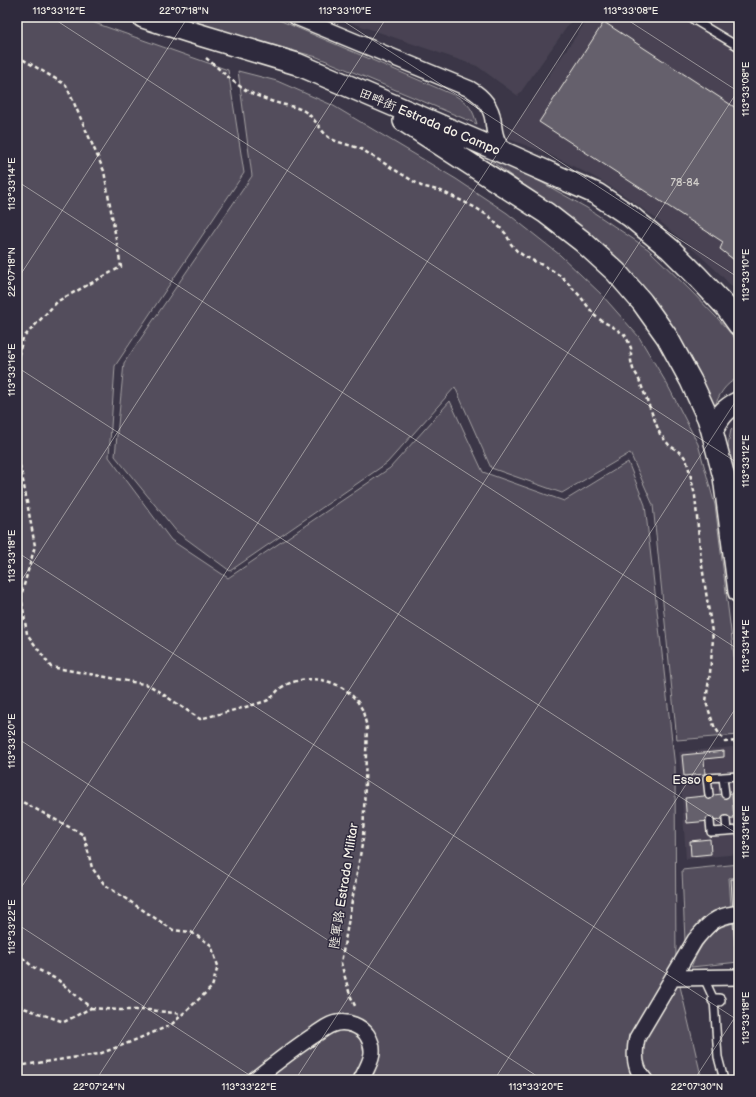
<svg xmlns="http://www.w3.org/2000/svg" width="756" height="1097" font-family="'Balsamiq Sans','LXGW WenKai TC',sans-serif">
<style>
.built{fill:#484352}
.green{fill:#534e5c;stroke:#a4a0a2}
.building{fill:#65616c;stroke:#f4f1e8}
.lines{fill:none;stroke-linecap:round;stroke-linejoin:round}
.service-casing{stroke:#f4f1e8;stroke-width:10}
.pedestrian-casing{stroke:#f4f1e8;stroke-width:14}
.minor-casing{stroke:#f4f1e8;stroke-width:18}
.secondary-casing{stroke:#f4f1e8;stroke-width:24}
.path{stroke:#f4f1e8;stroke-width:2.5;stroke-dasharray:4 3;stroke-linecap:butt}
.service{stroke:#2f2a3d;stroke-width:7}
.pedestrian{stroke:#2f2a3d;stroke-width:11}
.minor{stroke:#2f2a3d;stroke-width:15}
.secondary{stroke:#2f2a3d;stroke-width:21}
.ticks{fill:none;stroke:#f4f1e8;stroke-width:1;stroke-opacity:0.45}
.poi-dot{fill:#ffd166;stroke:#2f2a3d;stroke-width:1.5}
.labels{text-anchor:middle;stroke-width:3;stroke-linejoin:round;paint-order:stroke}
.number-label{font-size:11px;fill:#d0cdc9}
.street-label{font-size:13px;fill:#f4f1e8;stroke:#2f2a3d}
.poi-label{font-size:13px;fill:#f4f1e8;stroke:#2f2a3d;text-anchor:end}
.neatline{fill:none;stroke:#f4f1e8;stroke-width:1.5}
.ticks-label{font-size:10px;text-anchor:middle;fill:#f4f1e8}
</style>
<rect width="100%" height="100%" fill="#3b3647"/>
<filter id="ink" filterUnits="userSpaceOnUse"><feTurbulence type="fractalNoise" baseFrequency=".025" numOctaves="2"/><feDisplacementMap in="SourceGraphic" scale="8" xChannelSelector="R" yChannelSelector="G"/><feConvolveMatrix kernelMatrix="1 2 1 2 8 2 1 2 1" color-interpolation-filters="sRGB"/></filter>
<g filter="url(#ink)">
<!-- built -->
<path class="built" d="M335,17H574L518,96L477,66Z
M589,17H739V294L720,274L696,252L663,224L628,198L598,179L565,162L536,149L506,138Z
M733,747L739,806V854L686,859L679,752Z"/>
<!-- green -->
<path class="green" d="M17,17H78L228,70L244,173L115,366L109,457L171,540L228,578L390,468L450,401L483,472L564,501L628,462L645,505L675,767L676,969L702,1080H17Z
M166,17H272L456,96C470,105 472,108 477,124L317,57Z
M238,71L277,81L332,105L456,179L507,213L560,255L601,294L639,337L667,384L698,444L715,505L739,695V735L677,740L653,505L630,453L562,493L491,468L455,387L387,463L230,571L177,532L115,456L124,363L252,176Z
M473,148L541,182L587,208L648,249L690,290L719,320L739,343V378C725,383 719,395 714,408L687,350L649,296L569,218Z
M739,422V511L735,478L727,450L731,430Z
M739,864V877L729,878L731,906C727,907 723,908 719,909C703,914 694,930 685,942L682,870Z
M733,923L735,946H739V962L691,967C697,953 705,938 717,929C722,926 728,925 733,923Z"/>
<!-- building -->
<path class="building" d="M604,22L739,110V275L734,272L738,263L720,249L723,242L539,122Z
M724,751V757L704,759L705,774L684,776L682,755Z
M732,793L734,819L687,823L685,798Z
M710,839L711,854L691,856L690,841Z
M731,879H739V945H735Z"/>
<g class="lines">
<defs>
<path id="service" d="M689,17L739,47
M725,794L723,777L739,776
M709,795L707,778L723,777
M726,820L727,831L739,830
M710,821L711,832L727,831
M704,978L714,1000L718,1057L724,1080"/>
<path id="pedestrian" d="M714,1000H719"/>
<path id="minor" d="M296,17L470,89C482,96 491,106 493,120C494,128 494,135 498,142C500,146 504,150 508,154
M673,978L739,977
M254,1080C274,1064 294,1048 316,1034C322,1030 329,1024 337,1023C348,1021 361,1026 367,1035C378,1052 369,1064 361,1080
M645,1080C633,1068 634,1052 637,1038L695,940C707,926 713,917 734,914"/>
<path id="secondary" d="M143,17L190,32L297,64L509,155L597,194L630,216L670,249L697,276L726,307L739,325
M404,121L546,213L582,241L616,272L642,302L667,337L691,381L708,418L712,431L724,477L739,592
M712,431C719,417 724,409 739,402"/>
</defs>
<!-- service casing -->
<use href="#service" class="service-casing"/>
<!-- pedestrian casing -->
<use href="#pedestrian" class="pedestrian-casing"/>
<!-- minor casing -->
<use href="#minor" class="minor-casing"/>
<!-- secondary casing -->
<use href="#secondary" class="secondary-casing"/>
<!-- path -->
<path class="path" d="M109,17L125,22
M17,56L66,85L104,171L121,267L58,301L23,338L17,361
M206,58C220,69 234,84 249,92C259,97 270,101 281,104C289,106 297,107 304,111C314,117 319,128 327,136C335,143 352,145 361,149L421,186L441,191L456,198L476,208L490,217L506,234L511,244L517,251L524,256L550,269L562,277L580,296L595,316L602,321L613,327L625,335L628,341L631,348V361L633,369L638,377L660,434L669,445L682,454L686,459L690,473L695,496L701,559L713,639L710,673L708,686L706,702L714,726L725,742L739,741
M17,452L22,475L35,546L21,596L27,634L51,667L149,685L200,719C222,713 244,708 266,701C272,699 276,691 282,687C309,671 347,680 362,709C364,714 365,721 367,726L363,839L341,963L350,995L356,1008
M17,799L84,835L92,868L105,885L173,930L191,932L211,945L218,966L212,987L171,1025L128,1043L99,1054L17,1066
M17,953L33,967L58,980L91,1008L64,1022L21,1007L17,1003
M91,1008L120,1010H149L183,1014"/>
<!-- service -->
<use href="#service" class="service"/>
<!-- pedestrian -->
<use href="#pedestrian" class="pedestrian"/>
<!-- minor -->
<use href="#minor" class="minor"/>
<!-- secondary -->
<use href="#secondary" class="secondary"/>
</g>
</g>
<!-- ticks -->
<path class="ticks" d="M51,17L739,464M337,17L739,278M623,17L739,92M17,181L739,650M17,280L188,17M17,367L739,835M17,552L739,1021M17,587L387,17M17,738L543,1080M17,894L586,17M17,924L257,1080M96,1080L739,89M295,1080L739,396M494,1080L739,703M694,1080L739,1011"/>
<!-- markers -->
<circle class="poi-dot" cx="709" cy="779" r="4"/>
<g class="labels">
<!-- number labels -->
<g class="number-label">
<text x="685" y="186">78-84</text>
</g>
<!-- street labels -->
<g class="street-label">
<text transform="translate(430 121) rotate(23)" y="5">田畔街 Estrada do Campo</text>
<text transform="translate(343 886) rotate(-81)" y="5">陸軍路 Estrada Militar</text>
</g>
<!-- poi labels -->
<g class="poi-label">
<text x="701" y="784">Esso</text>
</g>
</g>
<!-- margin -->
<rect width="756" height="1097" fill="none" stroke="#2f2a3d" stroke-width="44"/>
<rect x="22" y="22" width="712" height="1053" class="neatline"/>
<g class="ticks-label">
<text x="59" y="14">113°33'12"E</text>
<text x="184" y="14">22°07'18"N</text>
<text x="345" y="14">113°33'10"E</text>
<text x="631" y="14">113°33'08"E</text>
<text transform="translate(745 89) rotate(-90)" y="4">113°33'08"E</text>
<text transform="translate(11 184) rotate(-90)" y="4">113°33'14"E</text>
<text transform="translate(11 272) rotate(-90)" y="4">22°07'18"N</text>
<text transform="translate(745 275) rotate(-90)" y="4">113°33'10"E</text>
<text transform="translate(11 370) rotate(-90)" y="4">113°33'16"E</text>
<text transform="translate(745 461) rotate(-90)" y="4">113°33'12"E</text>
<text transform="translate(11 556) rotate(-90)" y="4">113°33'18"E</text>
<text transform="translate(745 646) rotate(-90)" y="4">113°33'14"E</text>
<text transform="translate(11 741) rotate(-90)" y="4">113°33'20"E</text>
<text transform="translate(745 832) rotate(-90)" y="4">113°33'16"E</text>
<text transform="translate(11 927) rotate(-90)" y="4">113°33'22"E</text>
<text transform="translate(745 1018) rotate(-90)" y="4">113°33'18"E</text>
<text x="99" y="1090">22°07'24"N</text>
<text x="249" y="1090">113°33'22"E</text>
<text x="536" y="1090">113°33'20"E</text>
<text x="697" y="1090">22°07'30"N</text>
</g>
</svg>
